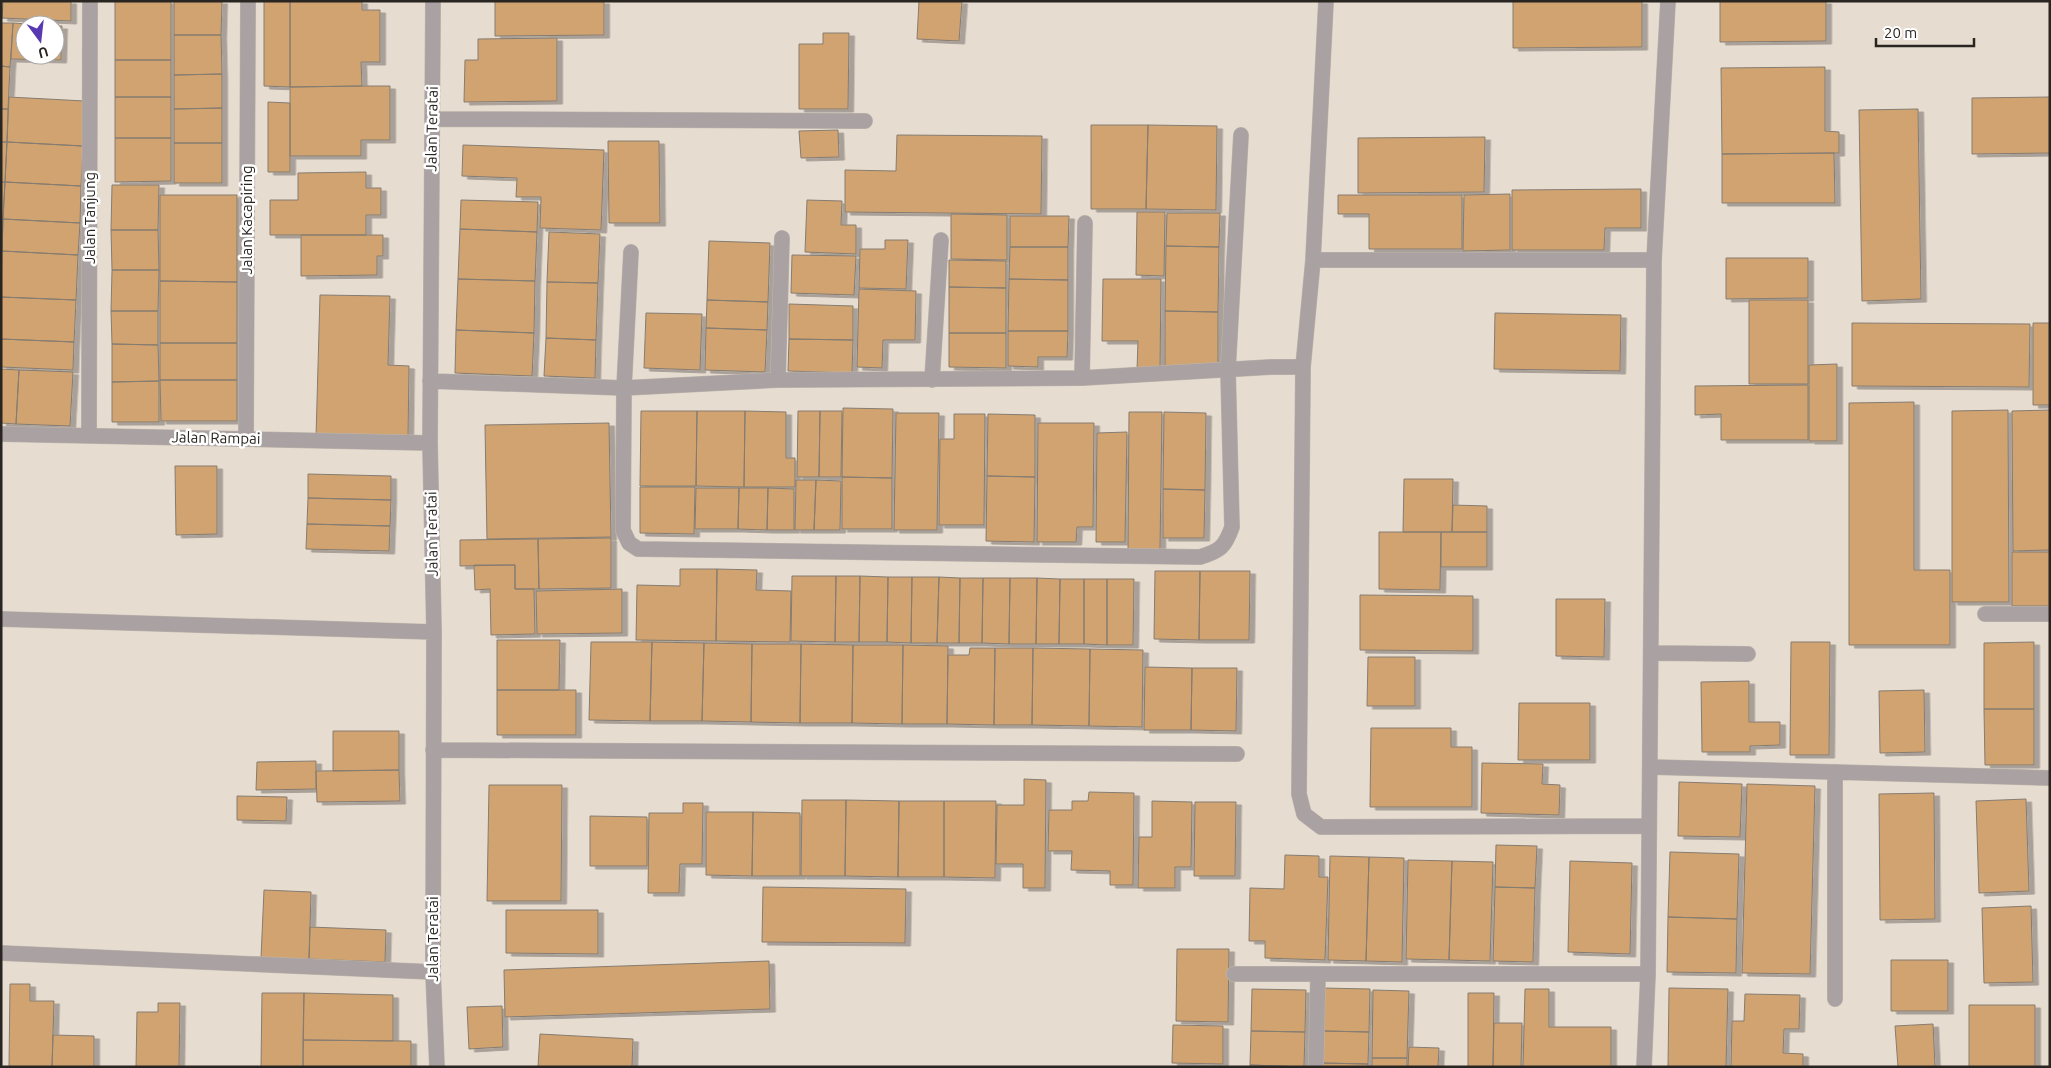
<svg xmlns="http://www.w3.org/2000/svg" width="2051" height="1068" font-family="Ubuntu,sans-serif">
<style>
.building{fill:#d0a36f;stroke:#867c71;filter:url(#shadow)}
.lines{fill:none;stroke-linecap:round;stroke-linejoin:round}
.minor-casing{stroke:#c1b7ad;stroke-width:16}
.minor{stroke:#aaa2a2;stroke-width:15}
.labels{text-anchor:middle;stroke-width:5;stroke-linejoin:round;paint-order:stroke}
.street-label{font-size:15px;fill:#292520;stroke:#fff}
</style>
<defs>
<filter id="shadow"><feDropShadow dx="5.5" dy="3" stdDeviation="0" flood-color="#0004"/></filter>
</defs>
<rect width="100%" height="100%" fill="#e7dcd0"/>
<!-- building -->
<path class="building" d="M3,1H71V21L2,18Z
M115,1H171V60H115Z
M174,1H222L221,35H174Z
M264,1H290V87L264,86Z
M290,1H362V10H380V62H361L362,86L290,87Z
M495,1H604V35L495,36Z
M919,1H962L959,41L917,39Z
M1513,1H1642V47L1513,48Z
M1720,1H1826V41L1720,42Z
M1,23H13L10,67L1,66Z
M13,23L44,25H25V55H55V26H62L61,60L11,59Z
M823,33H849L848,109H799V44H823Z
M174,35H221L222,74L174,75Z
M557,38V101L464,102L465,60H478V39Z
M115,60H171V97H115Z
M1,66L10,67L8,109H1Z
M1825,67V131L1839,132V153L1722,154L1721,68Z
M222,74V108L174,109V75Z
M362,86H390V140H361V156H290V87Z
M9,97L85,101L83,146L7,142Z
M115,97H171V138H115Z
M2050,97V153L1972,154V98Z
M268,102L290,103V172H268Z
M222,108V143H174V109Z
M1,109H8L7,142H1Z
M1918,109L1921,299L1862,301L1859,110Z
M1091,125H1148L1146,209H1091Z
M1148,125L1217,126L1216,210L1146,209Z
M838,130L839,157L801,158L799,131Z
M897,135L1042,136L1041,214L845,212V170L896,171Z
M1485,137L1484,192L1358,193V138Z
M115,138H171V181L115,182Z
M608,141H659L660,223H609Z
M1,142H7L5,182H1Z
M7,142L83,146L81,186L5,182Z
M174,143H222V183H174Z
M463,145L604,150L601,230L540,228L541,197H516L517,178L462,176Z
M1834,153L1835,203H1722V154Z
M366,172V188H381V215H366V235H270V200H298V173Z
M1,182H5L3,219H1Z
M5,182L81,186L80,223L3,219Z
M112,185H159L158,230H111Z
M1641,189V228H1605L1604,250H1512V190Z
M1510,194V250L1463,251L1464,195Z
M160,195H237V282L160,281Z
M1338,195H1462V249H1369V214H1338Z
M461,200L538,202L537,232L460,229Z
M807,200L842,201L841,225H856V254L805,252Z
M1137,212H1165L1164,276L1136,275Z
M1167,213H1220L1219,247L1166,246Z
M951,214L1007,215V260L951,259Z
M1010,216H1069L1068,247H1010Z
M1,219H3L2,251H1Z
M3,219L80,223L78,255L2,251Z
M460,229L537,232L535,281L458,279Z
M111,230H158L159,270H112Z
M549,232L600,234L598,283L547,282Z
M301,235H383V256H377V275L301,276Z
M885,240H908L906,289L859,288L860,249H885Z
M709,241L770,243L768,302L707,300Z
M1166,246L1219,247L1218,312L1165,311Z
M1010,247H1068V280L1009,279Z
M2,251L78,255L76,300L1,297Z
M792,255L856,256L854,295L791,293Z
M1726,258H1808V298L1726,299Z
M949,260L1006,261V288L949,287Z
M112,270H159L158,311H111Z
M458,279L535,281L534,333L456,330Z
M1009,279L1068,280V331H1008Z
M1103,279H1161L1160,370H1137L1138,341H1102Z
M160,281L237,282V343H160Z
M547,282L598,283L596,340L546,338Z
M949,287L1006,288V333H949Z
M859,289L916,291L915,340H883L882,368L857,367Z
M320,295L390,296L388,365L409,366L408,439L316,437Z
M1,297L76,300L74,342L1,339Z
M707,300L768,302L767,330L706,328Z
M1749,300H1808V384H1749Z
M789,304L853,306V340L789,339Z
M111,311H158V345L112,344Z
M1165,311L1218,312V367H1165Z
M646,313L702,314L700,370L644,368Z
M1495,313L1621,315L1620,371L1494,369Z
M1852,323L2030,324L2029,387L1852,386Z
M2033,323H2050V405H2033Z
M706,328L767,330L765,372L705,370Z
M456,330L534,333L532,376L455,373Z
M1008,331H1068L1067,357H1038V367L1008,366Z
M949,333H1006V368L949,367Z
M546,338L596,340L595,378L544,376Z
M1,339L74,342L73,370L1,367Z
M789,339L853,340L852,373L788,371Z
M160,343H237V380H160Z
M112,344L158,345L159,381L112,382Z
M1837,364V441H1809V365Z
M1,369L19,370L16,424L1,423Z
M19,370L73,372L70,426L16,424Z
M160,380H237V421H161Z
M159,381V422H112V382Z
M1808,385V440H1721V414L1695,415V386Z
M1914,402V570H1950V645H1849V403Z
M843,408L893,409L892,478L842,477Z
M2008,410L2009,602H1952V411Z
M2050,410V550L2013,551L2012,411Z
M641,411H697L696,486H640Z
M697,411H745L744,487L696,486Z
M745,411L786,412V458H795V487H744Z
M798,411H820L819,477H797Z
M820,411H842L841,477H819Z
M1129,412H1162L1160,550H1128Z
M1164,412L1206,413L1205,490L1163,489Z
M896,413H939L937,530H894Z
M954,414H985L984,525H939L940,439H954Z
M988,414L1035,415V477L987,476Z
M609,423L611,537L487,539L485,425Z
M1038,423H1094L1093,527H1077L1076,542H1037Z
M1127,432L1125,542H1096L1097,433Z
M175,466H217V534L176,535Z
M308,474L391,476V500L308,498Z
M987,476L1035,477L1034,542L986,541Z
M842,477L892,478V529H842Z
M1404,479H1453L1452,532H1403Z
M796,480H816L814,530H795Z
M816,480L841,481L840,530H814Z
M640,487H695L694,534L640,533Z
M696,488H739L738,529H695Z
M739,488H768L767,530L738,529Z
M768,488L794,489V530H767Z
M1163,489L1205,490L1204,538H1163Z
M308,498L391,500L390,526L307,524Z
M1453,505L1487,506V532H1452Z
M307,524L390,526L389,551L306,549Z
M1379,532H1441L1440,590L1379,589Z
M1441,532H1487V567H1441Z
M611,538V588L539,589L538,539Z
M538,539L539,589H515V565L460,566V540Z
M2012,552H2050V606H2012Z
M474,565H515V589H534L535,634L491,635L490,589L475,590Z
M680,569H717L716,641L636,640L637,585L680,586Z
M717,569L757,570L756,590L791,591L790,642L716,641Z
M1155,571H1200L1199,640L1154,639Z
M1200,571H1250L1249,640H1199Z
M792,576H836L835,642L791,641Z
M836,576H860L859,642H835Z
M860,576L888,577L887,642H859Z
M888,577H912L911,643L887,642Z
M912,577H939L937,643H911Z
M939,577L960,578L959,643H937Z
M960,578H983L982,643H959Z
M983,578H1010L1009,644L982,643Z
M1010,578H1037L1036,644H1009Z
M1037,578L1060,579L1059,644H1036Z
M1060,579H1084V644H1059Z
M1084,579H1107V645L1084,644Z
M1107,579H1134L1133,645H1107Z
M622,589V633L537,634L536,591Z
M1360,595L1473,596V651L1360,650Z
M1556,599H1605L1604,657L1556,656Z
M497,640H560L559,690H497Z
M591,642H652L650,721L589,720Z
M652,642L704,643L702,721H650Z
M1791,642H1830L1829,755H1790Z
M2034,642V709H1984V643Z
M704,643L752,644L751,722L702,721Z
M752,644H801L800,723L751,722Z
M801,644L853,645L852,723H800Z
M853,645H903L902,724L852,723Z
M903,645L948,646L947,724H902Z
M970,648H995L994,725L947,724L948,655H969Z
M995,648H1033L1032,725H994Z
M1033,648L1090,649L1089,726L1032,725Z
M1090,649L1143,650L1142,727L1089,726Z
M1368,657H1415V706H1367Z
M1145,667L1192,668L1191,730H1144Z
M1192,668H1237L1236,731L1191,730Z
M1749,681V722H1780V745L1750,746V752H1702L1701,682Z
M497,690H576V735H497Z
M1924,690L1925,752L1880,753L1879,691Z
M1519,703H1590V760H1518Z
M1984,709H2034V765H1985Z
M1371,728H1451V747H1472V807H1370Z
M333,731H399V770L333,771Z
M316,761V789L256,790L257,762Z
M1482,763L1543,764L1542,784L1560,785L1559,815L1481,813Z
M399,770L400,801L317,802L316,771Z
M1024,779L1046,780L1045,888H1023V864H996L997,805H1024Z
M1679,782L1742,784L1740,837L1678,836Z
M1747,784L1815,786L1810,974L1742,973Z
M489,785H562L561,901H487Z
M1089,792L1134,793L1133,885H1110V871L1071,870L1072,851H1048L1049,810H1072V801H1088Z
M1934,793L1935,919L1880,920L1879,794Z
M237,796L287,797L286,821L237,820Z
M2026,799L2029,891L1979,893L1976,801Z
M802,800H846L845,876H801Z
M846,800L899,801L898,877L845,876Z
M899,801H944V877H898Z
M944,801H996L995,878L944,877Z
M1152,801L1192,802L1191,867H1175V888H1138L1139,837H1152Z
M1195,802H1236L1235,876H1194Z
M683,803H703L702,864H680L679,893H648L649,813H683Z
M706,812H753L752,876L706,875Z
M753,812L800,813V876H752Z
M590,816L647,817V866H590Z
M1496,845L1537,846L1535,888L1495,887Z
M1670,852L1739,854L1737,919L1668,917Z
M1285,855L1319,856V877H1328L1325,960L1265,958V941H1249L1250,888L1284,889Z
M1330,856L1369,857L1366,961L1328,960Z
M1369,857L1404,858L1402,962L1366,961Z
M1408,860L1452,861L1449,960L1406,959Z
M1452,861L1493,862L1490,961L1449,960Z
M1570,861L1632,863L1630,954L1568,952Z
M763,887L906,889L905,943L762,942Z
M1495,887L1535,888L1533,962L1493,961Z
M264,890L311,892L309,959L261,958Z
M2031,906L2033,982L1984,983L1982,908Z
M506,910H598V954L506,953Z
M1668,917L1737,919L1736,973L1667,972Z
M310,927L386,930L385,962L309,959Z
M1177,949H1229L1228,1022L1176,1021Z
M1891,960H1948V1011H1891Z
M769,961L770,1009L505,1017L504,970Z
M10,984H30V1001H54L52,1067H9Z
M1323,988L1370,989L1369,1032L1323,1031Z
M1669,988L1728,989L1726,1067H1668Z
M1252,989L1306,990L1305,1032L1251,1031Z
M1525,989H1549V1027H1611V1067H1523Z
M1373,990L1409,991L1407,1058H1372Z
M262,993H304L303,1067H261Z
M304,993L393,995V1041L303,1040Z
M1468,993H1494L1493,1067H1468Z
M1745,994L1800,995L1799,1029H1784L1783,1053L1803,1054V1067H1731L1732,1021H1744Z
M158,1003H180L179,1067H136L137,1012H158Z
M1969,1005H2035V1067H1969Z
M502,1006L503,1047L469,1049L467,1007Z
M1494,1023H1522L1521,1067H1493Z
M1933,1024L1935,1067H1898L1895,1026Z
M1173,1025L1223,1026V1064L1172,1063Z
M1251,1031L1305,1032L1304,1067L1250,1065Z
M1323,1031L1369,1032L1368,1064L1322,1063Z
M540,1034L633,1039L632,1067H538Z
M53,1035L94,1036V1067H52Z
M303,1040L411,1041V1067H303Z
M1409,1047L1439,1048L1438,1067H1408Z
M1372,1058H1407V1067H1372Z
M1322,1063L1368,1064V1067H1322Z
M1250,1065L1304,1067H1250Z"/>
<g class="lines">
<defs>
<path id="minor" d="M433,1L430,443L434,632L433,972L437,1067
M1326,1L1313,260L1303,367L1299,794L1304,814L1321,827L1649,826
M432,119L865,121
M631,252L624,388L623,530L629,543L638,549L1200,557C1220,551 1225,547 1232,527L1228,370L1241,135
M1313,260H1654
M1082,378L1085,223
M778,380L782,238
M932,380L941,240
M430,381L624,388L778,380L1082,378L1271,367H1303
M1,434L430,443
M89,436L90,1
M246,439L248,1
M1985,614H2050
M1,619L434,632
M1651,653L1748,654
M433,750L1237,754
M1650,767L2050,778
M1,953L433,972
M1234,974H1648
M1835,999V772
M1316,1067L1318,974
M1644,1067L1648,974L1654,260L1668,1"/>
</defs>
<!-- minor casing -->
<use href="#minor" class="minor-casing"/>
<!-- minor -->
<use href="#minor" class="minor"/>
</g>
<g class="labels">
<!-- street labels -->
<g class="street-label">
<text transform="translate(432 129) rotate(-89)" y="5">Jalan Teratai</text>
<text transform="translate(90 218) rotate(-90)" y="5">Jalan Tanjung</text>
<text transform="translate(247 220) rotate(-90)" y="5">Jalan Kacapiring</text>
<text transform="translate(216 438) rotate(1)" y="5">Jalan Rampai</text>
<text transform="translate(432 534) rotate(-91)" y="5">Jalan Teratai</text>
<text transform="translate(433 939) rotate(-90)" y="5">Jalan Teratai</text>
</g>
</g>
<!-- border -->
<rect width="2051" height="1068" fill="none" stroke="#292520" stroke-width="5"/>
<!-- north arrow -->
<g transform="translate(40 40) rotate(165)"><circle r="24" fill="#ffffff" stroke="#a9a8a6"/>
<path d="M0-4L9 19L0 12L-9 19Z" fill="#5939b1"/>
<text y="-8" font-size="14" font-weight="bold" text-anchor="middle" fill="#292520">U</text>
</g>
<!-- scale -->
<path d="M1876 38v8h98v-8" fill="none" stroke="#292520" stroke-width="2.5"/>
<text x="1884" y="38" font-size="15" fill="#292520" stroke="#ffffff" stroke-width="4" paint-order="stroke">20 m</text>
</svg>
